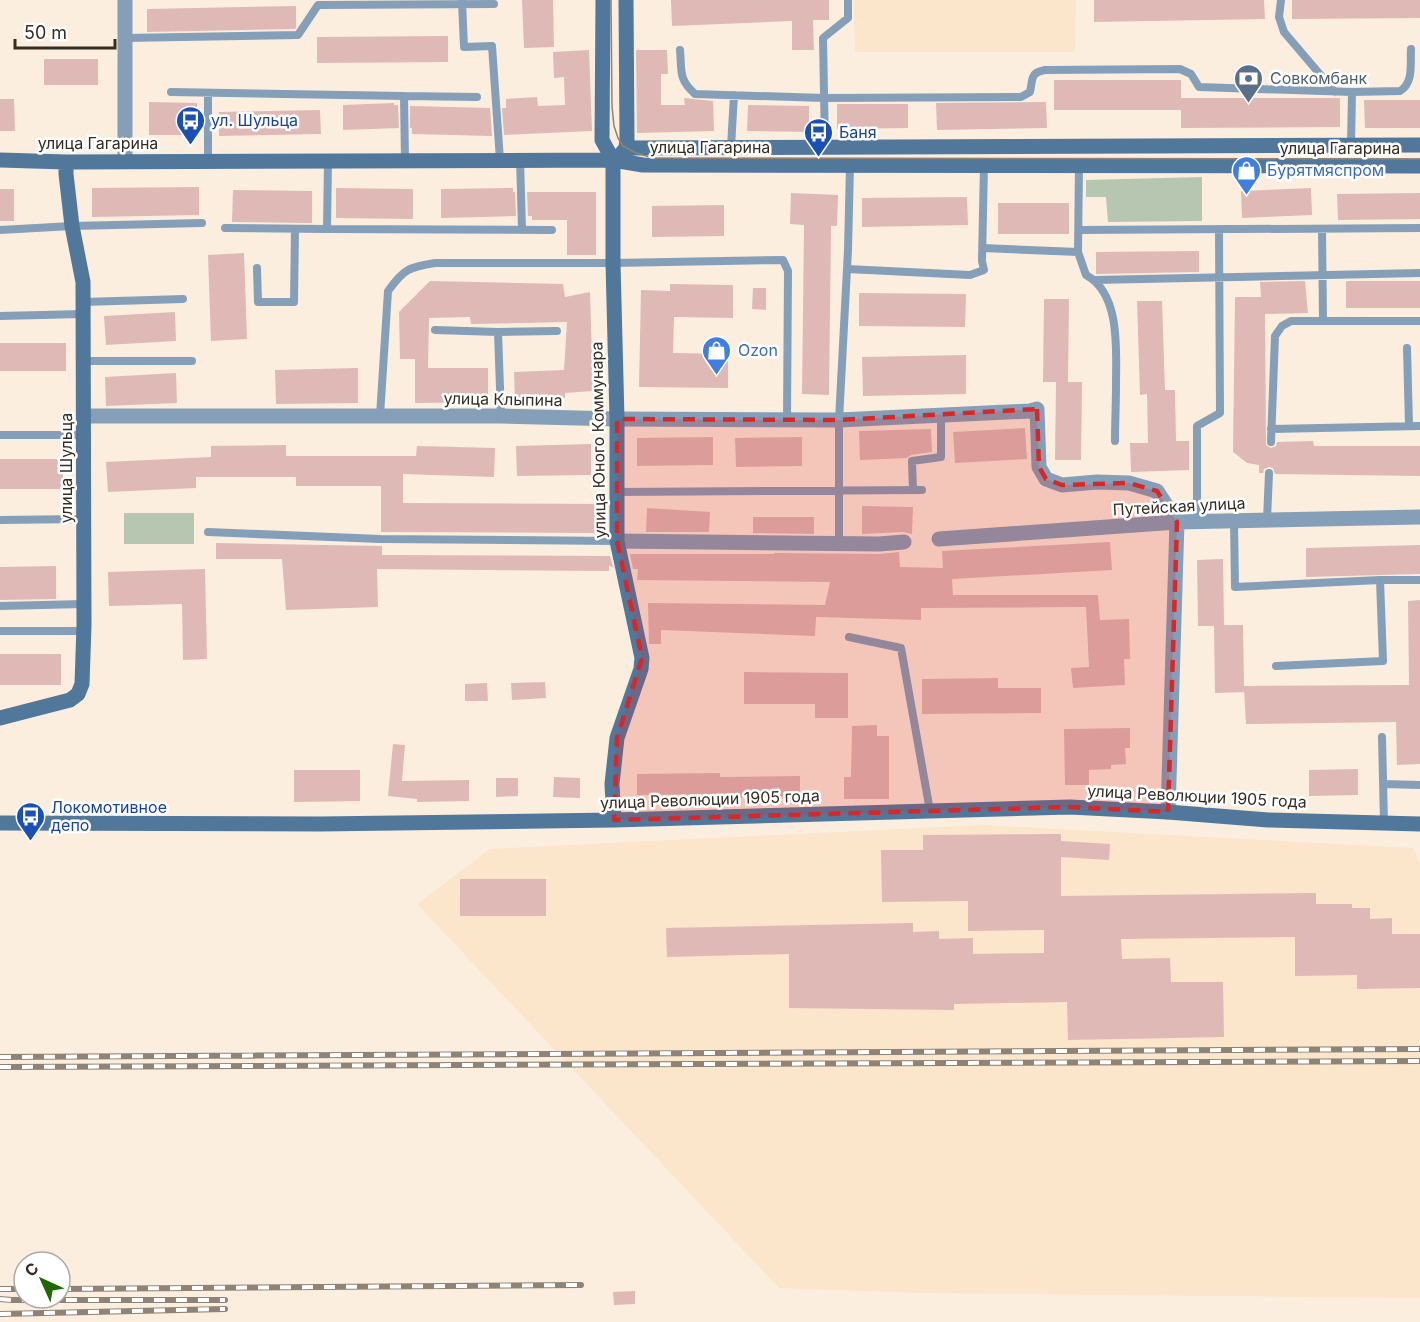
<svg xmlns="http://www.w3.org/2000/svg" width="1420" height="1322" font-family="Inter,sans-serif">
<style>
.built{fill:#fbe5cb}
.green{fill:#b6c6b0}
.building{fill:#deb9b6}
.lines{fill:none;stroke-linecap:round;stroke-linejoin:round}
.lane{stroke:#859fb8;stroke-width:8}
.street{stroke:#859fb8;stroke-width:15}
.secondary{stroke:#51779b;stroke-width:15}
.tram{stroke:#8e8376;stroke-width:1.5}
.rail-casing{stroke:#8e8376;stroke-width:6}
.rail{stroke:#fff;stroke-width:4;stroke-dasharray:11;stroke-linecap:butt}
.marked{fill:#d62828;fill-opacity:0.2;stroke:#d62828;stroke-width:4.5;stroke-dasharray:12 8;stroke-linejoin:round}
.labels{text-anchor:middle;stroke-width:5;stroke-linejoin:round;paint-order:stroke}
.service-label{font-size:16px;fill:#4e5e75;stroke:#fff;text-anchor:start}
.transit-label{font-size:16px;fill:#164399;stroke:#fff;text-anchor:start}
.street-label{font-size:16px;fill:#352c22;stroke:#fff}
.shop-label{font-size:16px;fill:#366cbe;stroke:#fff;text-anchor:start}
</style>
<rect width="100%" height="100%" fill="#fceede"/>
<!-- built -->
<path class="built" d="M854,0H1076L1075,52H855Z
M981,825L1413,848L1420,863V1298L920,1293L779,1288L417,904L490,849Z"/>
<!-- green -->
<path class="green" d="M1202,177V221L1108,222L1106,197H1086V180Z
M124,513H194V544H124Z"/>
<!-- building -->
<path class="building" d="M522,0H553L554,47L524,48Z
M671,0H829V20H813L814,50H792V21L672,26Z
M1094,0H1264L1265,19L1094,22Z
M1292,0H1420V18L1292,19Z
M296,6V27L295,29L147,32V9Z
M448,36V62L317,63V37Z
M589,50L592,131L504,135L502,108H506V99L537,97L538,106L565,105L564,77L554,78L553,52Z
M636,50H667L668,74H661V105H685L684,98L713,101L714,131L637,133Z
M44,59H98V85H44Z
M1054,80H1181V98H1340V127L1181,128V110H1054Z
M0,99H14L15,131H0Z
M1364,100H1420V128H1365Z
M149,102L197,103V135H149Z
M1046,102L1047,128L937,130L936,103Z
M394,103V105H398L399,128L343,130V105Z
M837,104H908V128L837,129Z
M748,105L809,106V132L747,131Z
M410,106L490,108L492,136L412,134V128H410Z
M320,110L321,134L219,136V112Z
M199,187V215L92,217V188Z
M336,188L413,189V219L336,218Z
M513,188V192H515L516,216L441,218V189Z
M1311,188L1312,215L1242,218L1241,191Z
M0,189H14V221H0Z
M233,190L312,191V223L232,222Z
M527,192H596V255H567V220H532V216H528Z
M791,193L838,195L837,226H831L829,395L802,394L804,225L790,224Z
M1420,193V219L1338,220L1337,194Z
M967,197L968,225L862,227V198Z
M998,203H1069V234H998Z
M724,205V236L652,237V206Z
M1199,251V272L1096,274V252Z
M244,253L247,339L211,341L208,255Z
M430,281L563,284L565,297L590,292L593,391L565,393V398L515,400L514,372L564,370L567,322L471,324L470,317L429,318L428,368H488V402L415,403V359H400L399,312Z
M1305,281L1308,313L1265,314L1266,445L1271,448L1276,446L1277,442L1313,441L1314,446H1420V476L1275,474L1273,468L1269,467L1264,469L1263,473H1259V465L1247,463L1233,452L1235,297H1261L1260,282Z
M1346,281H1420V308H1346Z
M670,284L733,285V318L674,317L673,353L728,354V388L639,387L641,290L670,291Z
M753,288H766V310L752,309Z
M859,293L966,294L965,327L859,326Z
M1044,299H1069L1068,382H1082L1081,460H1055L1056,382H1043Z
M1137,301H1162L1165,390H1175L1176,441H1189V470L1131,472L1130,443H1148L1147,394L1140,395Z
M175,312L176,341L106,345L104,316Z
M0,343H66V371H0Z
M966,355V394L863,396L862,357Z
M358,368V403L276,404L275,370Z
M176,373L177,403L106,406L105,377Z
M1025,428L1027,459L955,463L953,432Z
M931,429L932,452L911,455L907,458L860,460L859,431Z
M713,437V465L637,466V438Z
M802,437V466L736,467L735,438Z
M591,444V475L517,476L516,446Z
M286,445V456H416L417,446L495,448L494,477L403,474V503L602,504V533L381,532V486H296V477H196V488L108,492L106,462L211,457V446Z
M0,459H63V489H0Z
M862,506L913,507L912,534L903,532L862,534Z
M647,508L710,512L709,532H646Z
M753,517H814V534L753,533Z
M1110,542L1112,570L952,579L953,595H1098L1100,620L1129,619L1130,659H1124L1125,685L1073,688L1071,668L1089,667L1086,607L921,608V620L816,617L815,636L661,630V644H649L648,603L825,605L830,582L637,580L638,569H633L630,554H774V553L879,554L899,552L900,567L943,568L942,551Z
M216,543L382,546V555L610,556L613,567L609,566V571L377,569L378,607L286,610L282,559H216Z
M1420,545V574L1306,577V548Z
M1223,559L1224,625H1243L1244,686L1409,685L1408,601L1420,600V764L1397,765L1396,722L1246,724L1244,689L1245,692L1215,693L1214,626H1198L1197,560Z
M56,566V599L0,600V567Z
M205,569L207,659L183,660L182,604L109,606L108,572Z
M0,654H61V685H0Z
M744,672L848,673V718H815V704H744Z
M998,678V688H1041V713L922,714V679Z
M545,682L546,698L512,700L511,683Z
M487,683L488,701H465V684Z
M877,725V736H889V799H844V777H851L852,726Z
M1130,728V748H1125L1126,764L1111,765V769L1089,770V785H1065L1064,729Z
M393,744L405,745L402,781L469,780V801L417,802V799L388,796Z
M1358,769V795L1309,796V770Z
M294,770H360V801L294,802Z
M720,773V777L800,776V797L738,798V794L637,795V774Z
M554,777L580,778V798L553,797Z
M496,778H518V796L496,797Z
M1061,834V841L1110,844L1109,860L1061,857V896L1316,893V904H1352V908H1370V919L1392,918V934H1420V988L1357,989V975L1295,976V937L1121,939L1122,959L1170,958L1171,982H1223L1224,1037L1068,1040L1067,1002L954,1004V1010L789,1008V954L667,957L666,928L913,923V932L939,931V939L973,938V954L1044,953V930L968,931V901L882,902L881,850H923V835Z
M460,879H546V916H460Z
M635,1291V1304L614,1305L613,1292Z"/>
<g class="lines">
<!-- lane -->
<path class="lane" d="M1281,0L1279,17L1284,32L1335,92
M462,1L464,47L492,46L500,160
M125,38L298,35L318,5L494,4
M680,50C682,71 678,79 695,94L824,98L1021,97L1030,92C1033,78 1030,73 1045,70L1180,69L1191,74L1199,87L1352,92
M171,92L404,96L405,160
M208,93V161
M404,96L477,97
M1351,145L1352,92L1400,91C1414,83 1410,63 1411,49
M731,147L734,95
M825,147L823,38L848,18V0
M520,158L522,230
M328,161L327,229L552,230
M1079,165L1078,252L1086,275C1121,294 1116,351 1116,385C1116,404 1115,422 1115,441
M225,228L327,229
M1322,229L1323,321
M0,230L72,226L202,223
M1079,230L1420,228
M983,248L1078,252
M257,268L258,302H294L295,229
M847,269L970,275L984,270L982,261L984,165
M1095,280L1420,273
M83,302L183,299
M0,316L83,314
M435,330L498,332
M1407,348L1409,426
M83,361H192
M380,416L388,291C404,269 409,267 435,263H613L783,260L788,271L787,420
M501,416L498,332L557,331
M1271,429L1420,426
M0,435H84
M1271,442L1275,336L1282,326L1291,321H1420
M913,490L912,461L941,457V415
M617,492L922,490
M0,520L83,519
M1267,520L1269,473
M1197,521V426L1220,413L1219,229
M1234,521L1235,587L1380,580
M208,532L380,539L617,541
M839,544V420L848,250L850,165
M0,606L84,604
M0,631H83
M849,637L901,648L930,811
M1276,666L1383,661L1380,580H1420
M1382,737L1384,823
M1384,784L1420,785"/>
<!-- street -->
<path class="street" d="M125,161V0
M84,416H501L617,419L839,420L1030,411L1037,409L1039,467L1046,479L1062,485L1097,482L1129,483L1157,491L1177,522L1168,812
M939,539L1177,522L1420,517
M617,541L879,544L904,542"/>
<!-- secondary -->
<path class="secondary" d="M603,0L602,140L613,160V263L617,419V541L642,658L641,669L617,738L612,784L614,820
M626,148L1420,145
M621,154L626,148L627,139L626,0
M0,160L66,162L613,160L643,165L1420,166
M0,718L70,700L78,694L82,684L84,625L83,282L72,226L66,174V162
M0,823L320,824L614,820L1070,807L1168,812L1268,820L1420,824"/>
<!-- tram -->
<path class="tram" d="M611,0L612,106L614,126L618,138L623,146L636,153L653,158L1420,159"/>
<defs>
<path id="rail" d="M0,1057L1420,1049
M0,1067L1420,1061
M0,1289H24
M60,1289L581,1285
M0,1299L12,1300H225
M0,1314L225,1309"/>
</defs>
<!-- rail casing -->
<use href="#rail" class="rail-casing"/>
<!-- rail -->
<use href="#rail" class="rail"/>
</g>
<!-- marked area -->
<path class="marked" d="M1037,409L1039,467L1046,479L1062,485L1129,483L1157,491L1177,522L1168,812L1070,807L614,820L617,738L642,658L617,541V419L839,420Z"/>
<!-- icons -->
<defs>
<symbol id="bank-pin" viewBox="-11 -11 22 30"><path d="M0 17L-7.5 6A9.5 9.5 0 1 1 7.5 6Z" fill="#5c6f8a" stroke="#fff"/><path d="M-6-4H6V4H-6ZM0-2.3a2.3 2.3 0 1 0 0 4.6a2.3 2.3 0 1 0 0-4.6Z" fill="#fff"/></symbol>
<symbol id="bus-pin" viewBox="-11 -11 22 30"><path d="M0 17L-7.5 6A9.5 9.5 0 1 1 7.5 6Z" fill="#1a4fb4" stroke="#fff"/><path d="M-5-6H5V4H4V6H2V4H-2V6H-4V4H-5ZM-3.5-4V0h7V-4ZM-3.5 1.2v1.5H-2V1.2ZM2 1.2v1.5H3.5V1.2Z" fill="#fff"/></symbol>
<symbol id="shop-pin" viewBox="-11 -11 22 30"><path d="M0 17L-7.5 6A9.5 9.5 0 1 1 7.5 6Z" fill="#3f7fe0" stroke="#fff"/><path d="M-5-2.5h2.3a2.7 3.5 0 0 1 5.4 0H5L5.5 6h-11ZM-1.5-2.5h3a1.5 2.3 0 0 0-3 0Z" fill="#fff"/></symbol>
</defs>
<g fill-rule="evenodd">
<use href="#bank-pin" x="1232" y="62" width="33" height="45"/>
<use href="#bus-pin" x="174" y="104" width="33" height="45"/>
<use href="#bus-pin" x="802" y="116" width="33" height="45"/>
<use href="#shop-pin" x="1230" y="154" width="33" height="45"/>
<use href="#shop-pin" x="700" y="334" width="33" height="45"/>
<use href="#bus-pin" x="14" y="800" width="33" height="45"/>
</g>
<g class="labels">
<!-- service labels -->
<g class="service-label">
<text x="1270" y="84">Совкомбанк</text>
</g>
<!-- transit labels -->
<g class="transit-label">
<text x="211" y="126">ул. Шульца</text>
<text x="839" y="138">Баня</text>
<text x="51" y="813">Локомотивное<tspan x="51" dy="18">депо</tspan></text>
</g>
<!-- street labels -->
<g class="street-label">
<text x="98" y="149">улица Гагарина</text>
<text x="710" y="153">улица Гагарина</text>
<text x="1340" y="154">улица Гагарина</text>
<text transform="translate(503 399) rotate(1)" y="6">улица Клыпина</text>
<text transform="translate(598 440) rotate(-91)" y="6">улица Юного Коммунара</text>
<text transform="translate(66 468) rotate(-90)" y="6">улица Шульца</text>
<text transform="translate(1179 506) rotate(-3)" y="6">Путейская улица</text>
<text transform="translate(1197 796) rotate(3)" y="6">улица Революции 1905 года</text>
<text transform="translate(710 799) rotate(-2)" y="6">улица Революции 1905 года</text>
</g>
<!-- shop labels -->
<g class="shop-label">
<text x="1267" y="176">Бурятмяспром</text>
<text x="738" y="356">Ozon</text>
</g>
</g>
<!-- north arrow -->
<g transform="translate(42 1280) rotate(315)"><circle r="28" fill="#ffffff" stroke="#aeaba7" stroke-width="1.5"/>
<path d="M0-4.5L10 22L0 15L-10 22Z" fill="#216802"/>
<text y="-9" font-size="16" font-weight="bold" text-anchor="middle" fill="#352c22">С</text>
</g>
<!-- scale -->
<path d="M15 39v9h100v-9" fill="none" stroke="#352c22" stroke-width="3"/>
<text x="24" y="39" font-size="18" fill="#352c22" stroke="#ffffff" stroke-width="4.5" paint-order="stroke">50 m</text>
</svg>
